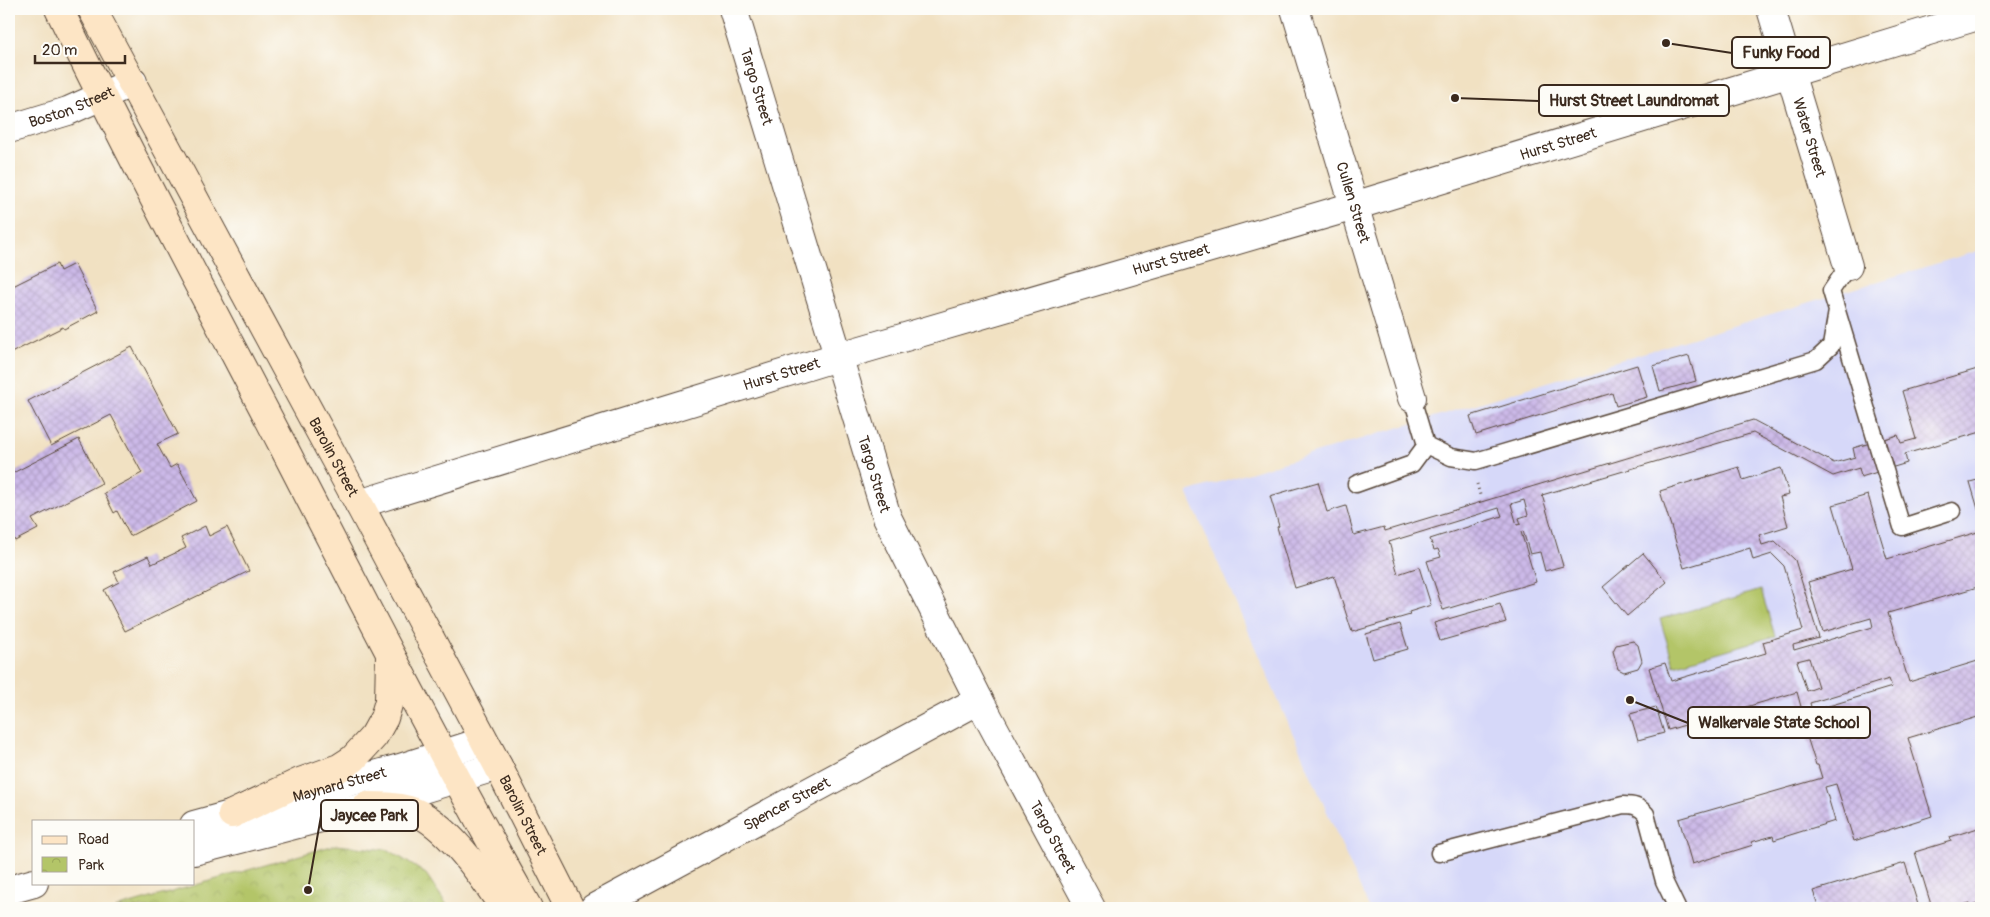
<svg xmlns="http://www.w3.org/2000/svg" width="1990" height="917" font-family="Pangolin,sans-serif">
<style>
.built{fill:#d6d8f9}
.park{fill:url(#park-crowns);stroke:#777843}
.pitch{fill:#b3c568;stroke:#777843}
.building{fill:url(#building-cross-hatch);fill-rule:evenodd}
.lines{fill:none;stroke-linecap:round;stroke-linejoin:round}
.service-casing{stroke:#564537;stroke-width:19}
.minor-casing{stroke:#564537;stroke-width:30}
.tertiary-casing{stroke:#564537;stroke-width:30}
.secondary-casing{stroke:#564537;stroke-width:30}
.path{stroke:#564537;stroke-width:3;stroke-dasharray:1 4;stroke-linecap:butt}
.service{stroke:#fff;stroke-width:16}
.minor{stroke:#fff;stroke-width:28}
.tertiary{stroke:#fff;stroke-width:28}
.secondary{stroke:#fde5c5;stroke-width:28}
.labels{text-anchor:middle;stroke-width:5;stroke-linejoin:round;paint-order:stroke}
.street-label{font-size:15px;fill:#3b2a1e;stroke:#fdfcf7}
.leader{fill:none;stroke:#3b2a1e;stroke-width:2}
.callout-dot{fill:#3b2a1e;stroke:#fdfcf7;stroke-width:2}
.callout{fill:#fdfcf7;stroke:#3b2a1e;stroke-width:2}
.callout-label{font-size:16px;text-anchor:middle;font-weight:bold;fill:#3b2a1e}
</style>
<defs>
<pattern id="park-crowns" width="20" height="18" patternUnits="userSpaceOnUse" patternTransform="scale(1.25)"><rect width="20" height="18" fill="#b3c568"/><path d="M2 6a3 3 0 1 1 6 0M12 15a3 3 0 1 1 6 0" fill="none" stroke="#9ba95a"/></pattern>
<pattern id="building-cross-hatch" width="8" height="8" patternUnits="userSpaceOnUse" patternTransform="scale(1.25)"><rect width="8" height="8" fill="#ccb9e8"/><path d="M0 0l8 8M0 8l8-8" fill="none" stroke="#b09fc7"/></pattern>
</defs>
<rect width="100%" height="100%" fill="#fdfcf7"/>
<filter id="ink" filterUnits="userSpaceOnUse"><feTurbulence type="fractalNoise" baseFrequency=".02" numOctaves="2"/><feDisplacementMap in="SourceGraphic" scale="10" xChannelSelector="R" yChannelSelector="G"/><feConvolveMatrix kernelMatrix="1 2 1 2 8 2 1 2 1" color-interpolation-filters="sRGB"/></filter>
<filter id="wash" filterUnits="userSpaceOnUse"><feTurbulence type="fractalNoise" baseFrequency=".0096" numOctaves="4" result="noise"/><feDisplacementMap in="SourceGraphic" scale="20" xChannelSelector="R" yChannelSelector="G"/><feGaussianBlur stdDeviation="1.12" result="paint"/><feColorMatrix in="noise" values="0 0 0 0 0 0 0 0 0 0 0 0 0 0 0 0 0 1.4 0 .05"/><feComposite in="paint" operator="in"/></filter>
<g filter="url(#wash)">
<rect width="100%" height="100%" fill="#f1e1c2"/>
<!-- built -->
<path class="built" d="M1981,250V908H1369L1187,492Z"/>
<!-- park -->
<path class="park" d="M335,845L389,850L426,874L449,908H116Z"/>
<!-- pitch -->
<path class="pitch" d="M1761,590L1775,636L1674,665L1660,619Z"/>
<g id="blocks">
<!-- building -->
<path class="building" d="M57,264L60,271L74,264L98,311L64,329L63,327L9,354V288Z
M132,347L178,434L157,444L170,468L177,464L197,501L130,536L117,511L114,513L104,493L142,473L111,415L51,446L28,401Z
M1689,356L1696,381L1660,391L1653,366Z
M1637,365L1647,397L1616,406L1612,393L1476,435L1470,416Z
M1981,368V432L1905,454L1907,463L1861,477L1859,468L1833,476L1753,433L1542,495L1563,566L1545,571L1540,552L1530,554L1523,531L1521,532L1536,582L1443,610L1427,561L1441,557L1438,549L1434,550L1430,539L1502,516L1499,508L1389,542L1398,574L1419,567L1431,605L1409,612L1410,615L1352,632L1334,576L1295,588L1277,527L1279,526L1270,496L1318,482L1327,512L1346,506L1354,535L1384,527L1385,531L1753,420L1834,463L1855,457L1853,448L1898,435L1901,443L1916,439L1902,391ZM1524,500L1528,515L1519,518L1521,524L1517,525L1511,504Z
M79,439L102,483L32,519L38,529L15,541L9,529V475Z
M1739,467L1743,480L1781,468L1789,495L1780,497L1788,526L1759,535L1762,545L1775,541L1795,560L1819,638L1793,645L1794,650L1873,627L1871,618L1823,632L1808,582L1852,569L1833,505L1868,495L1887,559L1981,531V586L1888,613L1909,682L1981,660V716L1908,738L1932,816L1854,841L1836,784L1825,787L1835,821L1774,840L1773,836L1751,842L1753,845L1692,864L1679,819L1822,778L1818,765H1816L1800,715L1803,714L1797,692L1668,730L1649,668L1665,663L1671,681L1766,653L1763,642L1803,630L1784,566L1772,554L1753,560L1750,548L1684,568L1660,491ZM1809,658L1818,687L1807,691L1797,661ZM1889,679L1892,687L1812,711L1810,703Z
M1981,479V519L1970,482Z
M205,526L209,536L227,527L249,571L125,631L104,590L119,582L114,572L148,556L152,564L186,548L181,538Z
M1643,553L1667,582L1627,616L1603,587Z
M1500,604L1506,622L1440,641L1434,623Z
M1400,624L1408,649L1373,659L1366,634Z
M1633,641L1638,645L1642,661L1638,668L1624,672L1618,669L1613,651L1616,645Z
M1656,707L1664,733L1638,740L1630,714Z
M1981,827V903L1971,906L1970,903L1952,908H1932L1915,852L1951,841L1950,837Z
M1905,863L1919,908H1819L1813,891Z"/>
</g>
</g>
<g filter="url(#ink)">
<use href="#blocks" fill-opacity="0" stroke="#564537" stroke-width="1"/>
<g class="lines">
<defs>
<path id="service" d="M1848,266L1831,291L1902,527L1952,511
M1426,445L1451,457L1476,461L1816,360L1831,346L1837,311
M1356,484L1412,464L1426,445L1412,398
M1439,853L1623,805C1633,805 1639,806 1646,814L1664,881L1677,908"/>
<g id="minor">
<path id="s1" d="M733,9L887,517L979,700L1091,908"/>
<path id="s2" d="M1295,9L1412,398"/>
<path id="s3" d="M1771,9L1848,266"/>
<path id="s4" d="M9,129L68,111L133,82"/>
<path id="s5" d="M359,504L837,357L1354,206L1981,15"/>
<path id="s6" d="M594,908L979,700"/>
</g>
<g id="tertiary">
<path id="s7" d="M194,825L400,768L484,741"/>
<path d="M194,851L367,806L498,766"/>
<path d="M9,890L34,883"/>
</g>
<g id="secondary">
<path d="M59,9C130,156 207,300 282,444C362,600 442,756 528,908"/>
<path id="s8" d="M92,9L359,504L498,766L570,908"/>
<path d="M367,806C381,806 395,806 409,810C444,819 485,879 504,908"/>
<path d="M232,814L300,782L339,768L353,759L374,736L384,718L389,701L390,655"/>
</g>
</defs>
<!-- service casing -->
<use href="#service" class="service-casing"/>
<!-- minor casing -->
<use href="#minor" class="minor-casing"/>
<!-- tertiary casing -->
<use href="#tertiary" class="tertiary-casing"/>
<!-- secondary casing -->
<use href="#secondary" class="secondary-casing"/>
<!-- path -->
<path class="path" d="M1477,484L1480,495"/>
<!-- service -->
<use href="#service" class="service"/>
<!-- minor -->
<use href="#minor" class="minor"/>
<!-- tertiary -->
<use href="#tertiary" class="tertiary"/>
<!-- secondary -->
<use href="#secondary" class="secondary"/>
</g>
</g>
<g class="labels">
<!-- street labels -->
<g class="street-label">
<text dy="5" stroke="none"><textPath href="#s1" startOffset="81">Targo Street</textPath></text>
<text dy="5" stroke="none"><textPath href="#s4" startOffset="66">Boston Street</textPath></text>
<text dy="5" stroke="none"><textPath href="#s3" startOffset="134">Water Street</textPath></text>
<text dy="5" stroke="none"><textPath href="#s5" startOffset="1252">Hurst Street</textPath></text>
<text dy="5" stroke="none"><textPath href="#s2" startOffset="202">Cullen Street</textPath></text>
<text dy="5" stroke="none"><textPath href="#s5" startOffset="848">Hurst Street</textPath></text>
<text dy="5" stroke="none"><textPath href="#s5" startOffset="442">Hurst Street</textPath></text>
<text dy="5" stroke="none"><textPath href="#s8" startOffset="509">Barolin Street</textPath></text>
<text dy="5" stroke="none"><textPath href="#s1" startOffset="486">Targo Street</textPath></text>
<text dy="5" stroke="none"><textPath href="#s7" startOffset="151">Maynard Street</textPath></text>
<text dy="5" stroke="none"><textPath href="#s6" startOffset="219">Spencer Street</textPath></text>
<text dy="5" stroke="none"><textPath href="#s8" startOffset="914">Barolin Street</textPath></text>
<text dy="5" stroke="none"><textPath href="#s1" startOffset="891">Targo Street</textPath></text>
</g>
</g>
<!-- callouts -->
<path class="leader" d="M1666 43L1732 53M1455 98L1539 101M1630 700L1688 723M308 890L321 816"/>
<g class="callout-dot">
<circle cx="1666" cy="43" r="5"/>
<circle cx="1455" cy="98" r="5"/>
<circle cx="1630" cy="700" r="5"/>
<circle cx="308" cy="890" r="5"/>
</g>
<g class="callout">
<rect x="1732" y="37" width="98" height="31" rx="5"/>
<rect x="1539" y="85" width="190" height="31" rx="5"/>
<rect x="1688" y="707" width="182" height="31" rx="5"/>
<rect x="321" y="800" width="97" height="31" rx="5"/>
</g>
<g class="callout-label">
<text x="1781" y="58">Funky Food</text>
<text x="1634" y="106">Hurst Street Laundromat</text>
<text x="1779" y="728">Walkervale State School</text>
<text x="369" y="821">Jaycee Park</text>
</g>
<!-- margin -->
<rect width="1990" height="917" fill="none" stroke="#fdfcf7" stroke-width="30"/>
<!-- legend -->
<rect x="32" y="820" width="162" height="65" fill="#fdfcf7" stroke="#afa8a0"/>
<rect x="42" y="836" width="25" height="8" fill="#fde5c5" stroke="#afa8a0"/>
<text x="78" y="844" font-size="15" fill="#3b2a1e">Road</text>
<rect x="42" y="857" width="25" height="15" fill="url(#park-crowns)" stroke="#afa8a0"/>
<text x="78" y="870" font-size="15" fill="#3b2a1e">Park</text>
<!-- scale -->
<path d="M35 55v8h90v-8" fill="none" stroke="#3b2a1e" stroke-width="2.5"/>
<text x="42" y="55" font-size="15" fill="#3b2a1e" stroke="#fdfcf7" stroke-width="4" paint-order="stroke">20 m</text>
</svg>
